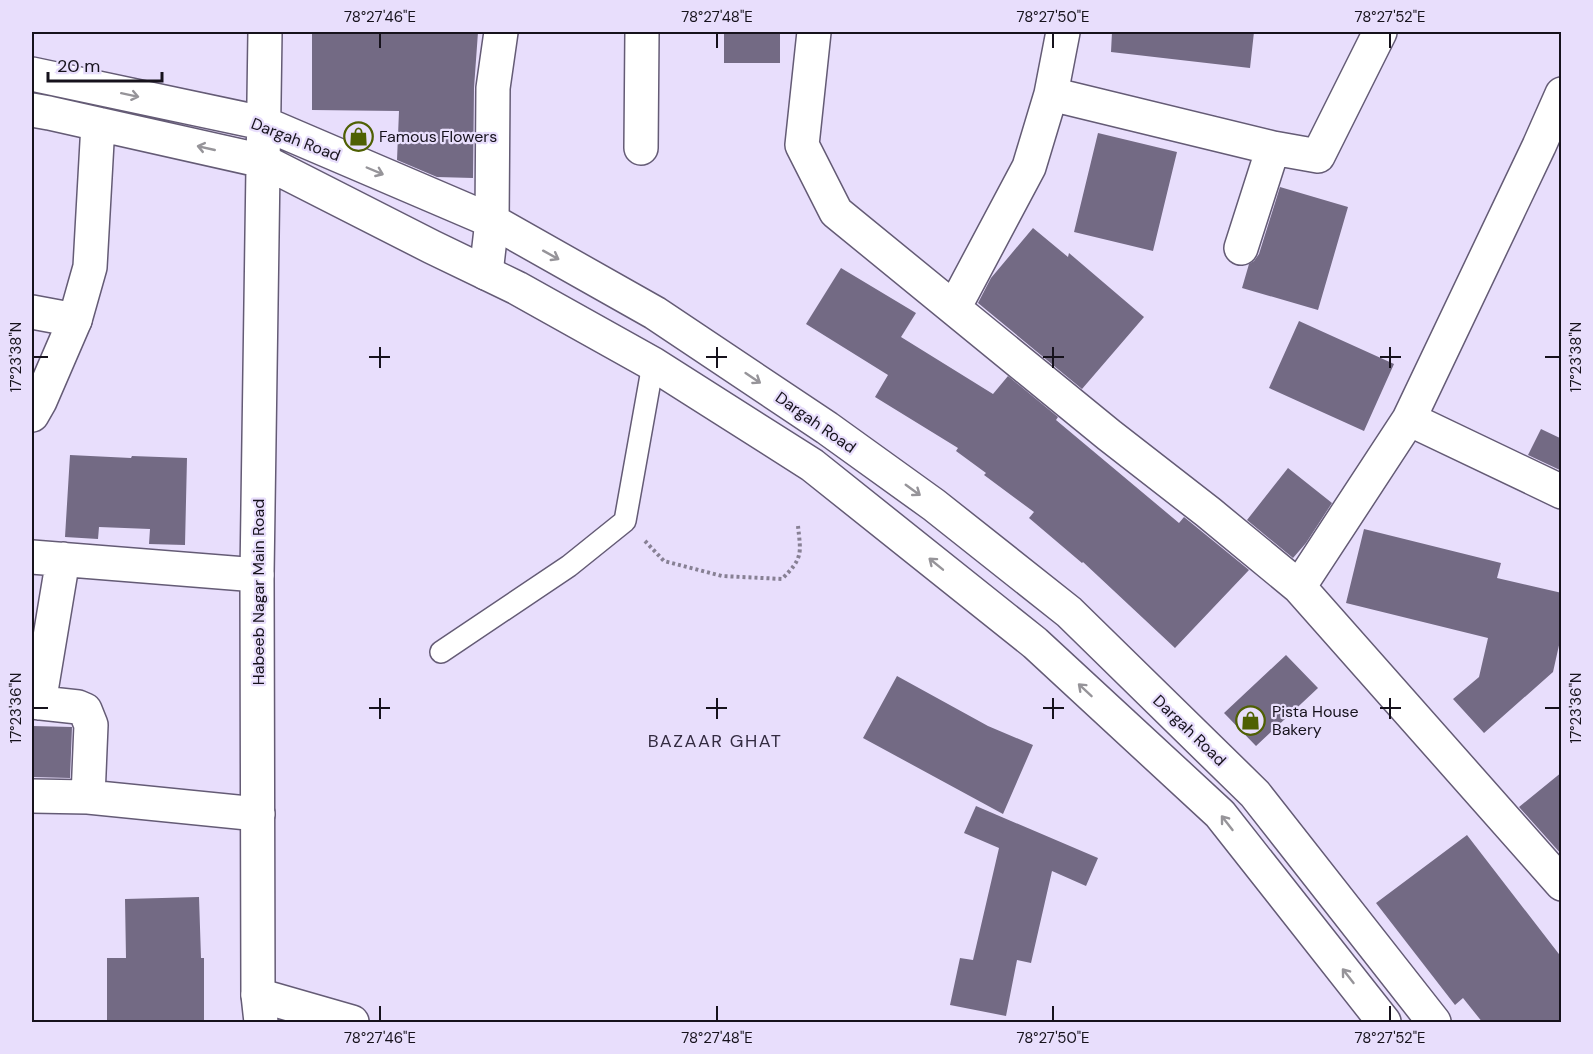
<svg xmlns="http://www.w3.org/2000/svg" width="1593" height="1054" font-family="'DM Sans',sans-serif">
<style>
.building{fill:#736a84}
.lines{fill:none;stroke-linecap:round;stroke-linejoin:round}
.lane-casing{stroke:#645b75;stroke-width:24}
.street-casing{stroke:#645b75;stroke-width:36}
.secondary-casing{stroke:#645b75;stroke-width:36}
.path{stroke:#878094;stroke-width:4;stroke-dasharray:3 3;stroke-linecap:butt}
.lane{stroke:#fff;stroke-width:21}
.street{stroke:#fff;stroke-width:33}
.secondary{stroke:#fff;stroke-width:33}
.oneway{stroke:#969499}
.ticks{fill:none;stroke:#16121c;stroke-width:2}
.labels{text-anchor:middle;stroke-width:4.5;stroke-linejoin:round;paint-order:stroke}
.poi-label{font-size:16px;fill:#16121c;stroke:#e8defc;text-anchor:start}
.street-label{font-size:16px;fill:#16121c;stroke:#e8defc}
.neighbourhood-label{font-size:18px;letter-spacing:1.5px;fill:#332b41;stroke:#e8defc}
.neatline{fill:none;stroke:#16121c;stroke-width:2}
.ticks-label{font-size:15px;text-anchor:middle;fill:#16121c}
</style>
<rect width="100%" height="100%" fill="#e8defc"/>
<!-- building -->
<path class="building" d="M312,32H478L474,88L473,178L437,177L397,160L399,111L312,110Z
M724,32H780V63H724Z
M1112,32H1254L1250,68L1111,52Z
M1098,133L1177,152L1153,251L1074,232Z
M1280,187L1348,207L1318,310L1242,288L1249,264L1254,261L1259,254Z
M1033,228L1068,257L1069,253L1144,317L1082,389L978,303L991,278Z
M841,268L916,313L901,337L993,394L1008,376L1058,417L1056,420L1179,523L1184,517L1249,570L1175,648L1083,562L1082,563L1029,518L1034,512L984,475L986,473L956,451L958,448L875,397L888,375L806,324Z
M1299,321L1394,364L1364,431L1269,388Z
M1541,429L1562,439V471L1528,455Z
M70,455L131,458L132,456L187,458L185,545L149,544L150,529L99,527L98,539L65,537Z
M1288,468L1332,503L1306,543L1293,558L1247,520Z
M1364,529L1501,563L1497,578L1562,593V632L1553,672L1484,733L1453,699L1479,677L1488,638L1346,603Z
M1286,655L1318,688L1256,746L1224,713Z
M897,676L988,726L1033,745L1003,814L863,738Z
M32,726L72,727L70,778L32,777Z
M1562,772V855L1519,807Z
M976,806L1098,858L1086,886L1052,871L1031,963L1017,960L1006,1016L950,1005L960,958L973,960L999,848L964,833Z
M1467,835L1562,958V1023H1483L1463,998L1455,1005L1376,903Z
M199,897L201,958H204V1023H107V958H126L125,899Z"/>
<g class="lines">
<defs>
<path id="lane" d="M441,652L569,566L625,521L653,364"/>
<path id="street" d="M814,32L802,145L836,212L1109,435L1208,512L1299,587L1562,884
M1051,94L1273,148L1318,156L1380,32
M641,148L642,32
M1241,248L1273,148
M486,273L492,221L493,88L501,32
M954,308L1029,167L1051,94L1063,32
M32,312L75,320
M1409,419L1562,492
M32,557L257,575
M1299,587L1409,419L1539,146L1562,94
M32,702L78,707L85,710L91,725L88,797
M39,703L63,559
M32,796L88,797L258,814
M258,995L352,1022"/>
<path id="secondary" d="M32,74L263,123L492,221L655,313L827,428L934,505L1069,612L1255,794L1434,1022
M32,110L49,113L263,161L432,247L517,288L653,364L812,465L1035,643L1220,814L1384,1022
M32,415L40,401L75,320L90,267L98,124
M261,1022L258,995L257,575L265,32"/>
</defs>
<!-- lane casing -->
<use href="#lane" class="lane-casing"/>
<!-- street casing -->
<use href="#street" class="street-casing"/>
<!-- secondary casing -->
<use href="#secondary" class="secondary-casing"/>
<!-- path -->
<path class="path" d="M645,541L664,561L722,576L782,579C803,558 801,554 798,526"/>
<!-- lane -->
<use href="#lane" class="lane"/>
<!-- street -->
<use href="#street" class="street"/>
<!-- secondary -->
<use href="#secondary" class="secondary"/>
</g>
<!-- one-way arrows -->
<defs><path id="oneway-shaft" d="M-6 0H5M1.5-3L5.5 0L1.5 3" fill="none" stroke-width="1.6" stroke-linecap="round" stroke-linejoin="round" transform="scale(1.5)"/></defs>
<g class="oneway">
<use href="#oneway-shaft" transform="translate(130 95) rotate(12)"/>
<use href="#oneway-shaft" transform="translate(206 148) rotate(-167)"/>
<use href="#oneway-shaft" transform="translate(375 171) rotate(23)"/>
<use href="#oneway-shaft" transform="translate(551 255) rotate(29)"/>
<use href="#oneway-shaft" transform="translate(753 378) rotate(34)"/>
<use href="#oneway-shaft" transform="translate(913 490) rotate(36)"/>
<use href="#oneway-shaft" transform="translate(936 564) rotate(-141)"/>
<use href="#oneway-shaft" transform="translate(1085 690) rotate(-137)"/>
<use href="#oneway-shaft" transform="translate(1227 823) rotate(-128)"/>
<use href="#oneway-shaft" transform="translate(1348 976) rotate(-128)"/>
</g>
<!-- ticks -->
<path class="ticks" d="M380,33V48M717,33V48M1053,33V48M1390,33V48M380,347V368M717,347V368M1053,347V368M1390,347V368M33,357H48M369,357H390M706,357H727M1043,357H1064M1380,357H1401M1545,357H1560M380,698V719M717,698V719M1053,698V719M1390,698V719M33,708H48M369,708H390M706,708H727M1043,708H1064M1380,708H1401M1545,708H1560M380,1006V1021M717,1006V1021M1053,1006V1021M1390,1006V1021"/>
<!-- icons -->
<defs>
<symbol id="shop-ring" viewBox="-11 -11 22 22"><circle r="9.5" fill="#e8defc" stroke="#4f6003" stroke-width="1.5"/><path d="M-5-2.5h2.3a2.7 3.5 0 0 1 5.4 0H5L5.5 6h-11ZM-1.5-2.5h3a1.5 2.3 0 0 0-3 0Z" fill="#4f6003"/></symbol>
</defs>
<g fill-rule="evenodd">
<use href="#shop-ring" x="342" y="120" width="33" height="33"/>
<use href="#shop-ring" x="1234" y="704" width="33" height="33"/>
</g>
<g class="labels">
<!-- poi labels -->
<g class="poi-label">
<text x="379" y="142">Famous Flowers</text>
<text x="1272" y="717">Pista House<tspan x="1272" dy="18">Bakery</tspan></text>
</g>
<!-- street labels -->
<g class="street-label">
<text transform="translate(296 139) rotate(21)" y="6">Dargah Road</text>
<text transform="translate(816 422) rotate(35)" y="6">Dargah Road</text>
<text transform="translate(258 592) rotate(-90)" y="6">Habeeb Nagar Main Road</text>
<text transform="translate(1190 730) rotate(44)" y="6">Dargah Road</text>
</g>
<!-- neighbourhood labels -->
<g class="neighbourhood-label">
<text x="715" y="747">BAZAAR GHAT</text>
</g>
</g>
<!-- border -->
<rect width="1593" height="1054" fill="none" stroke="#e8defc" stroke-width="66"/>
<!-- scale -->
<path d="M48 72v9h114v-9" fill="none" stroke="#16121c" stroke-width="3"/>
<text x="57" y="72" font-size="18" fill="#16121c" stroke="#e8defc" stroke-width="4.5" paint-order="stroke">20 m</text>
<rect x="33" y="33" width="1527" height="988" class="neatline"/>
<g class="ticks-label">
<text x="380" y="22">78°27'46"E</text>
<text x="717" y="22">78°27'48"E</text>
<text x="1053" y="22">78°27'50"E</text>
<text x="1390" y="22">78°27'52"E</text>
<text transform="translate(16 357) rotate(-90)" y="5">17°23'38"N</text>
<text transform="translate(1576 357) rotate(-90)" y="5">17°23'38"N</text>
<text transform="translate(16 708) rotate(-90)" y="5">17°23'36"N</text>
<text transform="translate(1576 708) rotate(-90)" y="5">17°23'36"N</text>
<text x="380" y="1043">78°27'46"E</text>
<text x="717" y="1043">78°27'48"E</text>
<text x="1053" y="1043">78°27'50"E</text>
<text x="1390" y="1043">78°27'52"E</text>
</g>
</svg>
